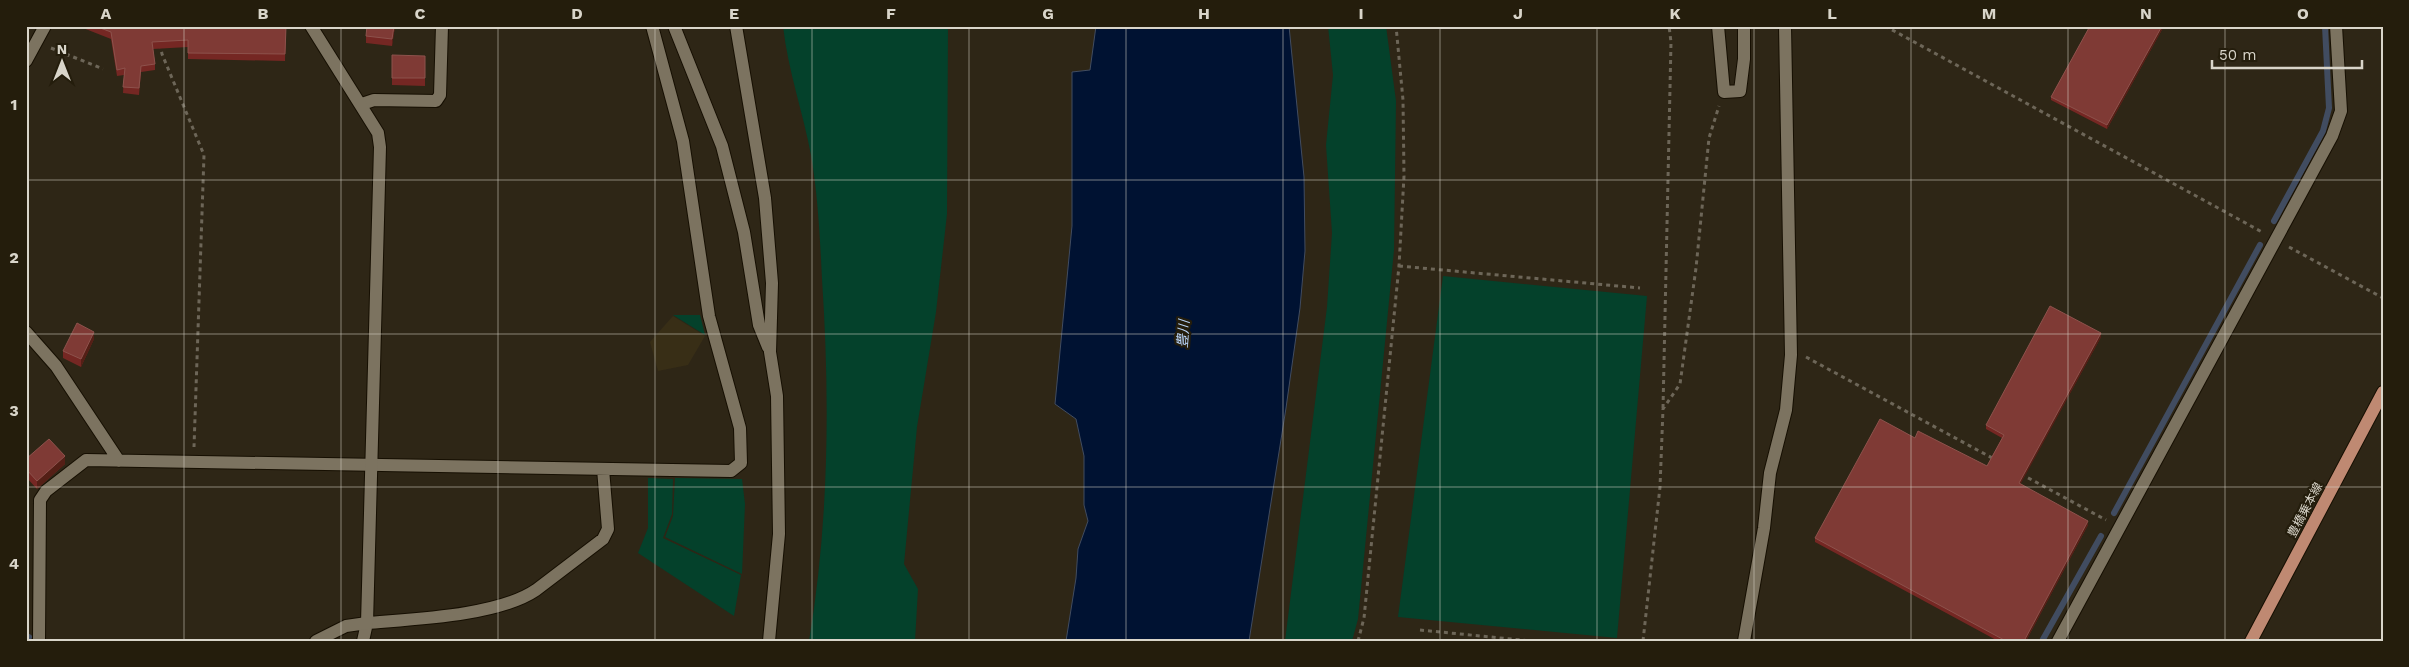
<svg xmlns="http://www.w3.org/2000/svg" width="2409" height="667" font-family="'Work Sans','Noto Sans JP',sans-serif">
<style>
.built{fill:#382e16}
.green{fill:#04412b}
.water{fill:#001232;stroke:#414c60}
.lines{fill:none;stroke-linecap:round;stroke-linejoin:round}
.stream{stroke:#414c60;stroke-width:6}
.street-casing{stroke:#160f02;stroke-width:14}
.secondary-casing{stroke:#160f02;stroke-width:14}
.primary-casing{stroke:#160f02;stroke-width:14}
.path{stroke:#6d6658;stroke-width:3;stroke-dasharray:4 4;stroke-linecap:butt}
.street{stroke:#7c7360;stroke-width:12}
.secondary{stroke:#7c7360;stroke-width:12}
.primary{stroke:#bf8972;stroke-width:12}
.wall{fill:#752723}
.shaded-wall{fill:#541f16}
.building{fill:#7f3a35;stroke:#8d524c}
.grid{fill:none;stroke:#d9d5ca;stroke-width:1;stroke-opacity:0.55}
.labels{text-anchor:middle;stroke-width:4.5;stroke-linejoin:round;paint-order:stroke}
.street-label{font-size:12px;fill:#d9d5ca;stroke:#241d0c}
.water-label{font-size:14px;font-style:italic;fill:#bad5fa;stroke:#241d0c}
.neatline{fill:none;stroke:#d9d5ca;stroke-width:2}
.grid-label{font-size:16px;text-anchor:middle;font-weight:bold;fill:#d9d5ca}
</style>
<rect width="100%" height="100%" fill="#2e2616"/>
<!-- built -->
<path class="built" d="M673,316L705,336L688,365L658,371L650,342Z"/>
<!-- green -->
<path class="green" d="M783,26H948L947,214L936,312L917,427L904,564L918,589L915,641H809C829,522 830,400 822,279C820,238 818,196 811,155C803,112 788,71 783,26Z
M1328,26H1386L1396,101L1394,250L1358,619L1352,641H1285L1327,307L1332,233L1326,145L1333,75Z
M1443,276L1647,296L1617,638L1398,617Z
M673,315H700L705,335Z
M648,478L673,479L672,514L663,538L741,575L734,616L638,553L648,528Z
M675,478L742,479L745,504L742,574L665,537L673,516Z"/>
<!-- water -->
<path class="water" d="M1096,26H1289L1304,177L1305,251L1300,308L1286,408L1249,641H1066L1076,578L1078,549L1088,521L1084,505V456L1076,419L1055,404L1072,226V72L1090,70Z"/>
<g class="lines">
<!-- stream -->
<path class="stream" d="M2274,221L2323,131L2329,108L2325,26
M2114,513L2260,245
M26,636L29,637
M2042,641L2101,536"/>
<defs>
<path id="street" d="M674,26L722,146L744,232L759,325L768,347
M736,26L765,198L772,283L770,352L777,396L779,534L769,641
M1718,26L1724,92L1740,91L1744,59V26
M26,61L45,26
M362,104L374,100L436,101L440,95L442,26
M26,332L56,366L119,461
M39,641L40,500L46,491L86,460L731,471L741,463L740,428L709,316L683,141L652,26
M363,641L367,623C413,619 498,616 536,590L603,539L608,529L603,469
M1744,641L1764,528L1770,473L1786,410L1791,355L1785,26
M2058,641L2332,136L2341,111L2336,26"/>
<path id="secondary" d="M311,26L378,133L380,147L367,623L346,626L316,641"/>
<path id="primary" d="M2251,641L2383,392"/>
</defs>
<!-- street casing -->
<use href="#street" class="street-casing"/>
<!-- secondary casing -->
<use href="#secondary" class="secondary-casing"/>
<!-- primary casing -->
<use href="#primary" class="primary-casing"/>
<!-- path -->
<path class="path" d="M1885,26L2262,232
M160,44L162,54L204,155L194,447
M51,48L103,69
M2289,247L2383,298
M1399,266L1640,288
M1806,357L1994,459
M1663,408L1671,42L1669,26
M2021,474L2106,520
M1420,630L1531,641
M1358,641L1364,618L1399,266L1404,176L1403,100L1396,26
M1643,641L1660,487L1663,409L1680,384L1696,268L1709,138L1719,106"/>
<!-- street -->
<use href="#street" class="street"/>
<!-- secondary -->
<use href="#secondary" class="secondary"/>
<!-- primary -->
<use href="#primary" class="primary"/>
</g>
<!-- wall -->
<path class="wall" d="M78,26H286L285,61L188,59V47L153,49L155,64V70L141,72L139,95L123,93L124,75L117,76L111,39Z
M395,26L392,46L366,43V36Z
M2090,26H2164L2107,129L2051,100V97Z
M425,56V86L392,85V78Z
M2101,337L2020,484L2088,525L2026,641H1998L1815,542V538L1915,438L1987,466L2002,438L1986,429V425Z
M94,339L81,367L63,358V351Z
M26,459L65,464L37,489L26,477Z"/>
<!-- shaded-wall -->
<path class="shaded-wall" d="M394,26H395L392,46V39Z
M2162,26H2164L2107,129V125Z
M94,332V339L81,367V359Z
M2101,333V337L2019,487V483Z
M65,456V464L37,489V481Z
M2088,521V525L2026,641H2024Z"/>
<!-- building -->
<path class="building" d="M95,26H286L285,54L188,53V40L152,42L155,64L141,66L139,88L123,87L125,68L117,70L111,32Z
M367,26H394L392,39L366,36Z
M2090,26H2162L2107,125L2051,97Z
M392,55L425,56V78H392Z
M2050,306L2101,333L2019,483L2088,521L2024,641H2006L1815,538L1880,419L1915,438L1918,431L1987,466L2004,435L1986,425Z
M77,323L94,332L81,359L63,351Z
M49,439L65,456L37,481L26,469V459Z"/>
<!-- grid -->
<path class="grid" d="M184,26V641M341,26V641M498,26V641M655,26V641M812,26V641M969,26V641M1126,26V641M1283,26V641M1440,26V641M1597,26V641M1754,26V641M1911,26V641M2068,26V641M2225,26V641M26,180H2383M26,334H2383M26,487H2383"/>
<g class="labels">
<!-- street labels -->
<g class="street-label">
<text transform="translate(2305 510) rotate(-62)" y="4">豊橋乗本線</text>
</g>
<!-- water labels -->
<g class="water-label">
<text transform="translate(1183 334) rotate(-86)" y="5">豊川</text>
</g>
</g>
<!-- border -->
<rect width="2409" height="667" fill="none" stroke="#241d0c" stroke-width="55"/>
<!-- north arrow -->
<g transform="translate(62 62)" stroke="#241d0c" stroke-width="4" paint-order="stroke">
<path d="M0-4L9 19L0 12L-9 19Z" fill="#d9d5ca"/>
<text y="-8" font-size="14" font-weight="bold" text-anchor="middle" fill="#d9d5ca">N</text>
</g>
<!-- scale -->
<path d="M2212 60v8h150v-8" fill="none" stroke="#d9d5ca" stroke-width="2.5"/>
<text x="2219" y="60" font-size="15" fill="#d9d5ca" stroke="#241d0c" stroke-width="4" paint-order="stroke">50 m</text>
<rect x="28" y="28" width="2354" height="612" class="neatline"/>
<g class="grid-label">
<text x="106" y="19">A</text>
<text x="263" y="19">B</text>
<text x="420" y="19">C</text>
<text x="577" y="19">D</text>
<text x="734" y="19">E</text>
<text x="891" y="19">F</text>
<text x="1048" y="19">G</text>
<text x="1204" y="19">H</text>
<text x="1361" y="19">I</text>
<text x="1518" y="19">J</text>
<text x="1675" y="19">K</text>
<text x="1832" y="19">L</text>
<text x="1989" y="19">M</text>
<text x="2146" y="19">N</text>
<text x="2303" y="19">O</text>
<text x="14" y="110">1</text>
<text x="14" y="263">2</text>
<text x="14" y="416">3</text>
<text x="14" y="569">4</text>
</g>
</svg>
